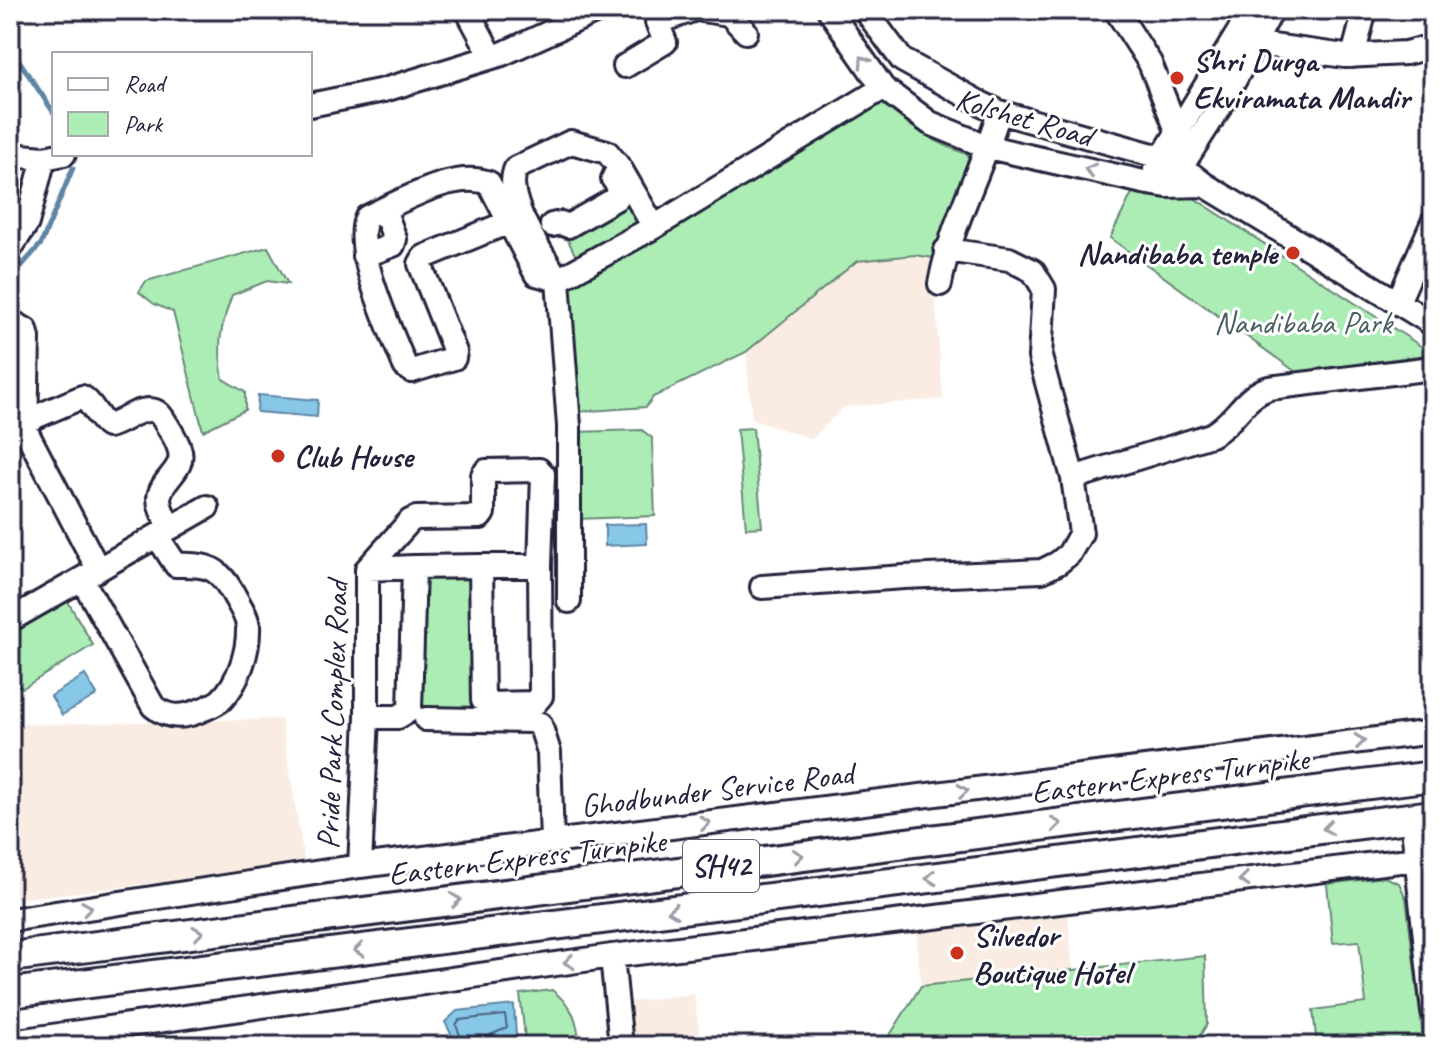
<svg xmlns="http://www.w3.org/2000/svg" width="1443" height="1056" font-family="Caveat,sans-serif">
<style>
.built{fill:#faece2}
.green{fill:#acedb5;stroke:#678878;stroke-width:2}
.water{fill:#87c7e8;stroke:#5f85a3;stroke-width:2}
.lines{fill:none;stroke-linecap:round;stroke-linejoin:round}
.shore{stroke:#4a6480;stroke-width:2}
.stream{stroke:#5f85a3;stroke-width:5}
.minor-casing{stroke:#22223b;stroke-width:28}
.major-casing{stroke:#22223b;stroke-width:34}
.minor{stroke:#fff;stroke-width:22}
.major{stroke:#fff;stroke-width:28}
.oneway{stroke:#9c9ca7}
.poi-dot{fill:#c8321e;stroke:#fff;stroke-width:3}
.labels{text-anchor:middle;stroke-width:6;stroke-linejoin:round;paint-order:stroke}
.shield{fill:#fff;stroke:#646476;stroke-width:2}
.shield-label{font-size:30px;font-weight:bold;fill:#22223b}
.poi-label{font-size:32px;font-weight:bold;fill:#22223b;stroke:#fff;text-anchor:start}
.street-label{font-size:32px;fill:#22223b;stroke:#fff}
.park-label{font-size:32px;fill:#4b5f60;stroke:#fff}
</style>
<rect width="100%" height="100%" fill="#fff"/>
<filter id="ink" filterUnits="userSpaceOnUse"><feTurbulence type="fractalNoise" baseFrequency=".0125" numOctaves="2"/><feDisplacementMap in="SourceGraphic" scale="16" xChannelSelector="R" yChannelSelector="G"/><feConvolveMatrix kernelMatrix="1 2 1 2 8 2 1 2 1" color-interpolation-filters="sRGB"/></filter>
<g filter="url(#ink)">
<!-- built -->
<path class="built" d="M915,255L940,259L934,282L943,399L844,407L812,439L752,420L746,352L857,261Z
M281,719L305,865L10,900V725Z
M1068,915L1073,972L921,986L916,929Z
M694,994L701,1046H633L627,1002Z"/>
<!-- green -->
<path class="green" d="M880,100C907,126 934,143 969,155L940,259L915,255L857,261L746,352L653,397L646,407L576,412L567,281L612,266Z
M1132,193L1194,198L1433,354L1296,372L1110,238Z
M630,202L644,226L577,259L567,238Z
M268,247L288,284L267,281L232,295C220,328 217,344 223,379L245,392V410L203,431L173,312L154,304L139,292L146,281Z
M753,428L762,527L746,528L737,429Z
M642,430L652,438L655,516L577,519L576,432Z
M418,567L477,568L476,712L417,711Z
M67,600L93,645L23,688L10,683V633Z
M1384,877L1399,883L1406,898L1424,1046H1377L1376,1041L1317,1046L1313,1010L1366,1003L1359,941L1333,943L1327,884Z
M1205,956L1207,1024L1194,1046H883L921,986Z
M552,990C574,1008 577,1018 580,1046H526L520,994Z"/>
<!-- water -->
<path class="water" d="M258,395L318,400L317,417L257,412Z
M646,524L647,544L605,546V525Z
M85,675L97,695L62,715L51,696Z
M514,1005L516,1035L496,1041L491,1046H457L445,1022L457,1011Z"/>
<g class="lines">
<!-- shore -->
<path class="shore" d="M464,1046L456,1025L459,1020L505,1015L507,1028L490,1035L486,1046"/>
<!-- stream -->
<path class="stream" d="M10,47L54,113
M10,279L41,244L73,168"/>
<defs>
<path id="minor" d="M467,10L492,57
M702,10L729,14L746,32
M829,10L883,88L930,123L988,147L1148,183L1167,186L1205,185
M865,10L902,60L980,103L999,112L1160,157L1182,167L1205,185L1433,324
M1116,10L1150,63L1178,133
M1244,42L1345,56L1406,53L1433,46
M1353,56L1365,10
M625,66L665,42L657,22L693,10
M310,105L384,90L502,54L599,10
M10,155L44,158L64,154
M1155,169L1252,10
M1174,178L1223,102L1272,10
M509,222L424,257L420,264L455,352L454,358L412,371L405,366C392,333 351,247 367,217C401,202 454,169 489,183L536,274L558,280
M552,225L561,223L568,226L617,198L619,187L613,179L618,168
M10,249L27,223L44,158
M364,256L393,245L395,239L384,209
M558,280C542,252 502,199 516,168L571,142L607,152L620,168L654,227
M940,284C951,223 982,170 999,112
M1398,302L1433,222
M10,321L26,330L28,338L26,431L98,569
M26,421L82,397C93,403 97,419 108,426C123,423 134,410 149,410C159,410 162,417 167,425C171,432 177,440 179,448C187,470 161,478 159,498C159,509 166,519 170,528
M1073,478L1211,435C1235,423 1243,396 1269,388L1433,368
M367,569L414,567
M82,579L153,706C167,718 182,718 199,711C206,708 215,705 221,700C239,682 249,651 248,626C247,616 240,606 235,597C219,567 209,564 176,565L157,536
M762,587L904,577L1042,571L1058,563L1069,554L1081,533L1073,478L1040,357L1044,289L1033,271L1009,259L946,250
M569,601V426L558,280L654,227L883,88
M10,620L207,507
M367,717H398L410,710L414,567L481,566
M426,719L531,721L540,724L549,752L552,842
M1412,818L1433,1011
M360,866L367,717V569L410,521L416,518L480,517L483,513V475L486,471L539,470L543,474L540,566L541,696L535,703L488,704L483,700L481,566H540
M10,920L360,866L1433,732
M612,956L621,1046
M10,1042L612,956L1433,857"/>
<path id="major" d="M10,957L1433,776
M10,993L1433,815"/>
</defs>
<!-- minor casing -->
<use href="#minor" class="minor-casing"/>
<!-- major casing -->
<use href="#major" class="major-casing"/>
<!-- minor -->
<use href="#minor" class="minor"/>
<!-- major -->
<use href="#major" class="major"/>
</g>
<!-- one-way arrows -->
<defs><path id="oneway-chevron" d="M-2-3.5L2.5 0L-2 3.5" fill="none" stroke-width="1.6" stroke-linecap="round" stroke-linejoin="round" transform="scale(2)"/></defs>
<g class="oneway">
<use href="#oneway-chevron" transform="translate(864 61) rotate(-124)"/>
<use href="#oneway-chevron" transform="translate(1090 170) rotate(-167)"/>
<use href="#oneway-chevron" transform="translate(1360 741) rotate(-7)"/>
<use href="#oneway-chevron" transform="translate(963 791) rotate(-7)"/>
<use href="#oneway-chevron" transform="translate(705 823) rotate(-7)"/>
<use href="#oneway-chevron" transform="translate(1056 824) rotate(-7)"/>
<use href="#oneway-chevron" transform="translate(1328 828) rotate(173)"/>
<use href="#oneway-chevron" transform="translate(798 856) rotate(-7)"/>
<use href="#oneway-chevron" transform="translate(931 878) rotate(173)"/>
<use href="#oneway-chevron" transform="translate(1244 880) rotate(173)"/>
<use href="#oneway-chevron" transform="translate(456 900) rotate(-7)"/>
<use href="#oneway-chevron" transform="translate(87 908) rotate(-9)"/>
<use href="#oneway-chevron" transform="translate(673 911) rotate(173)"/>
<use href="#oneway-chevron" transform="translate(198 933) rotate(-7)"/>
<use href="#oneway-chevron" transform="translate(359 950) rotate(173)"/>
<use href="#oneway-chevron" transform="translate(569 962) rotate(172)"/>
</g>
</g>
<!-- markers -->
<g class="poi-dot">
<circle cx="1177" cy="78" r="8"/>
<circle cx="1293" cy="253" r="8"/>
<circle cx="278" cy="456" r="8"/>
<circle cx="957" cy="953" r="8"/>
</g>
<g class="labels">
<!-- shield labels -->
<rect class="shield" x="683" y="840" width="76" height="52" rx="6"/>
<g class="shield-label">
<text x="721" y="876">SH42</text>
</g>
<!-- poi labels -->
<g class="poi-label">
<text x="1193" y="71">Shri Durga<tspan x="1193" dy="37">Ekviramata Mandir</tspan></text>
<text x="1277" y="264" text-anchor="end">Nandibaba temple</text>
<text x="294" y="467">Club House</text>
<text x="973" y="946">Silvedor<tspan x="973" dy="37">Boutique Hotel</tspan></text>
</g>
<!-- street labels -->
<g class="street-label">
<text transform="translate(1024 117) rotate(16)" y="11">Kolshet Road</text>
<text transform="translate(332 715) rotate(-88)" y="11">Pride Park Complex Road</text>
<text transform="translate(1170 775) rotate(-7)" y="11">Eastern Express Turnpike</text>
<text transform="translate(717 789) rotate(-7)" y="11">Ghodbunder Service Road</text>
<text transform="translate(527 857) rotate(-7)" y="11">Eastern Express Turnpike</text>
</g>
<!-- park labels -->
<g class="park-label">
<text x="1303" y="333">Nandibaba Park</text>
</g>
</g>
<!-- margin -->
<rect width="1443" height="1056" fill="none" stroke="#fff" stroke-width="40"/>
<rect x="20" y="20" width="1403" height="1016" fill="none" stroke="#22223b" stroke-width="3" filter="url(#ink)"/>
<!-- legend -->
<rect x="52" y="52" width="260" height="104" fill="#ffffff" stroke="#a7a7b1" stroke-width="2"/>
<rect x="68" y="78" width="40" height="12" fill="#ffffff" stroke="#a7a7b1" stroke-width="2"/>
<text x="124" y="92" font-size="24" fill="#22223b">Road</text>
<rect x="68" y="112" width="40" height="24" fill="#acedb5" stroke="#a7a7b1" stroke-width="2"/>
<text x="124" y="132" font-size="24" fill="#22223b">Park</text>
</svg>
